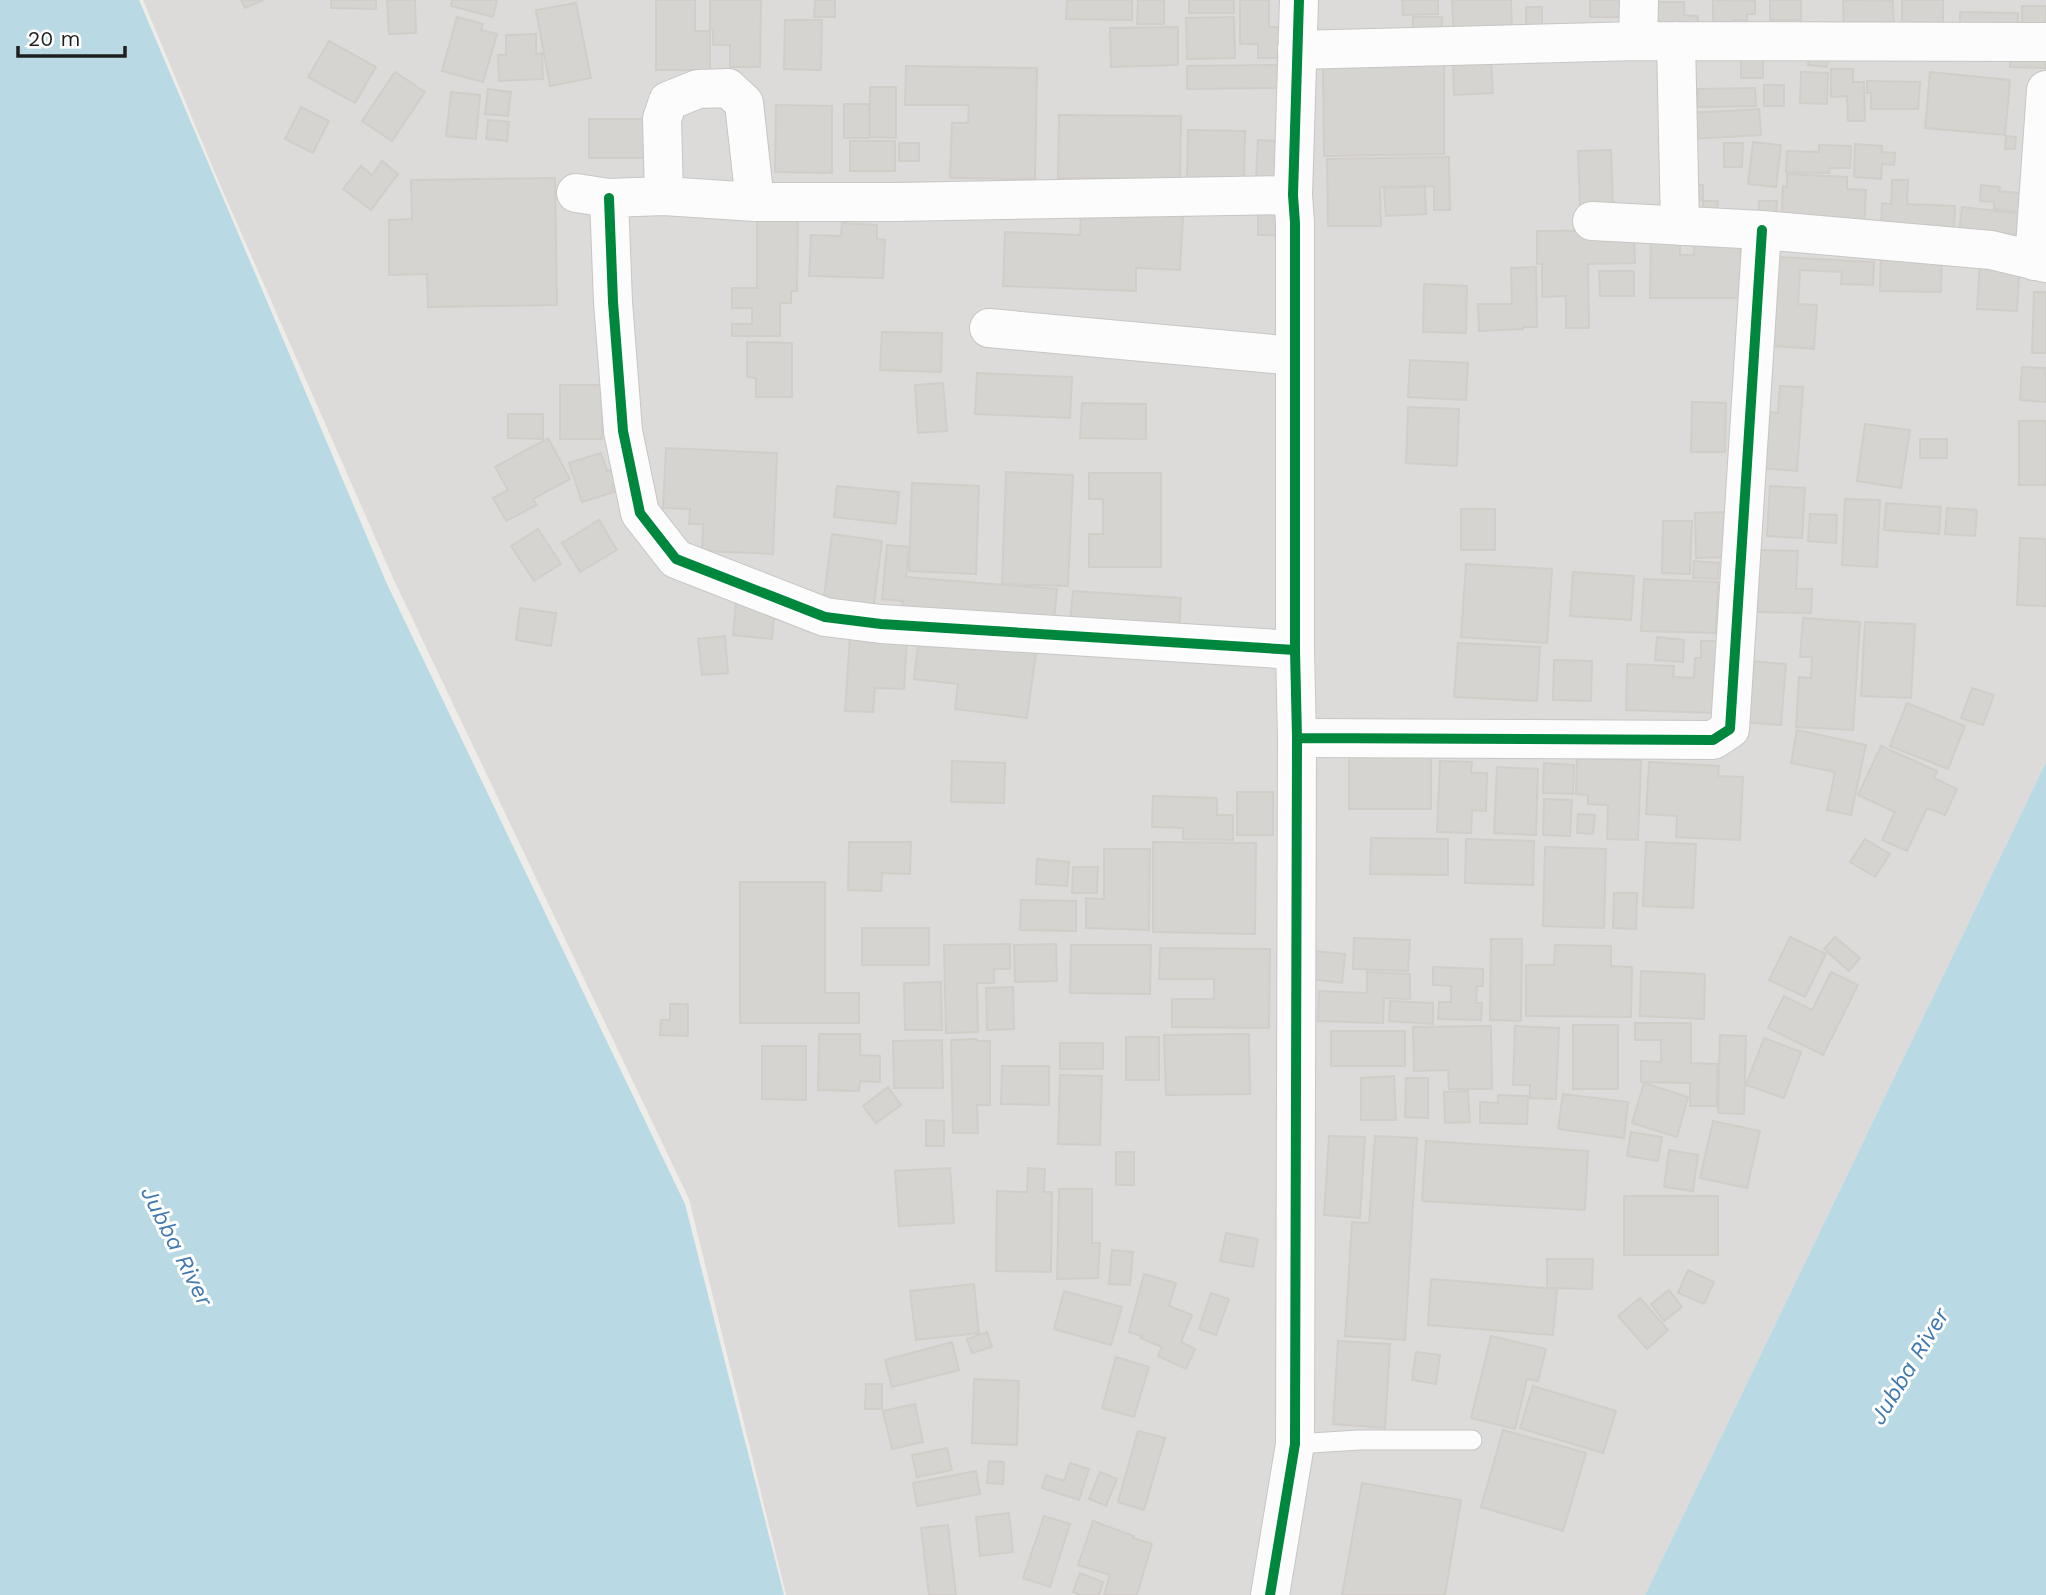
<svg xmlns="http://www.w3.org/2000/svg" width="2046" height="1595" font-family="'Work Sans',sans-serif">
<style>
.residential{fill:#dddbd9}
.water{fill:#b9dae4}
.building{fill:#d6d4d0;stroke:#d1cdc9;stroke-width:2}
.lines{fill:none;stroke-linecap:round;stroke-linejoin:round}
.service-casing{stroke:#c6c6c4;stroke-width:21}
.minor-casing{stroke:#c6c6c4;stroke-width:40}
.tertiary-casing{stroke:#c6c6c4;stroke-width:40}
.service{stroke:#fcfcfc;stroke-width:19}
.minor{stroke:#fcfcfc;stroke-width:38}
.tertiary{stroke:#fcfcfc;stroke-width:38}
.cycleway-casing{stroke:#fff;stroke-width:15}
.cycleway{stroke:#00873e;stroke-width:10}
.labels{text-anchor:middle;stroke-width:6;stroke-linejoin:round;paint-order:stroke}
.water-label{font-size:23px;font-style:italic;fill:#4078af;stroke:#fff}
</style>
<rect width="100%" height="100%" fill="#eeece8"/>
<!-- residential -->
<path class="residential" d="M143,0H2046V762L1645,1595H786L689,1199L393,578L218,180Z"/>
<!-- water -->
<path class="water" d="M0,0H139L387,584L685,1204L784,1595H0Z
M2046,762V1595H1645Z"/>
<!-- building -->
<path class="building" d="M241,0H264L245,8Z
M331,0H376V9L331,8Z
M387,0H415L416,33L389,34Z
M452,0H497L493,17L451,6Z
M656,0H695V31H710V70H656Z
M710,0H761L760,67H730V45H713V29H710Z
M815,0H835V17H814Z
M1067,0H1132V20L1066,19Z
M1138,0H1164V24H1137Z
M1189,0H1234V13H1189Z
M1240,0H1269V27H1285V58H1258V44H1240Z
M1402,0H1438V14L1403,15Z
M1452,0H1511L1512,36L1454,37Z
M1590,0H1627V17H1590Z
M1713,0L1755,1V14H1747V20H1733V33H1713Z
M1770,0H1801V20H1770Z
M1848,0L1893,1L1894,34L1844,35L1843,1Z
M1902,0H1943V33H1902Z
M1655,2H1684V15L1698,16L1697,34L1655,36Z
M576,3L591,78L550,86L536,10Z
M2022,6H2046V32L2022,33Z
M1526,7H1542V38H1526Z
M1960,12L2018,13V34L1960,33Z
M457,17L483,24L481,30L497,34L483,82L442,71Z
M1234,17L1235,58L1187,59L1186,18Z
M1413,17H1442V35L1413,36Z
M785,20H822L821,70L784,69Z
M1178,27V65L1111,67L1110,28Z
M536,34V54L542,53L543,79L499,81L498,55H506V35Z
M329,41L376,67L355,103L308,77Z
M1810,48L1830,50L1827,67L1808,65Z
M2011,50L2045,51V68L2010,67Z
M1741,51H1763V78H1741Z
M1444,62V154L1324,156L1323,64Z
M1491,62L1493,93L1454,95L1453,63Z
M1282,65L1283,88L1187,89V66Z
M906,66L1037,68L1035,179L950,178L952,123H968L969,105H905Z
M1831,69H1853V82H1864L1865,121H1848L1847,96L1831,97Z
M395,72L425,92L392,141L362,121Z
M1801,72L1828,73L1827,104L1800,103Z
M1930,72L2010,80L2005,135L1925,128Z
M1867,81L1920,82L1918,109H1871V93H1867Z
M1764,85H1784V106H1764Z
M870,87H896V138L870,137Z
M1755,88L1756,106L1698,107V89Z
M488,89L511,92L508,116L485,114Z
M451,92L480,95L476,139L446,136Z
M844,104H869V138H844Z
M776,105L832,106V173L775,172Z
M301,107L329,121L313,153L285,139Z
M1759,109L1761,135L1690,139L1688,113Z
M1059,115L1181,116L1180,179L1058,178Z
M589,119H651V158H589Z
M488,120L509,122L507,141L486,139Z
M1188,130L1245,131L1244,181H1187Z
M2006,136L2016,137L2015,149H2005Z
M1258,140L1286,141L1284,180L1256,178Z
M850,141H895V171H850Z
M1753,142L1781,145L1776,187L1748,184Z
M899,143H919V161H899Z
M1724,143H1743L1742,167H1724Z
M1855,144L1882,146V152L1895,153L1894,165L1882,164L1881,179L1854,177Z
M1819,145L1851,146L1850,168H1830L1829,173L1786,172L1787,151L1819,152Z
M1611,150L1613,206H1580L1578,151Z
M1449,157L1450,210H1434V186L1380,187L1381,226H1328L1327,159Z
M382,161L398,174L371,210L343,189L361,166L372,175Z
M1787,174L1847,177V189L1866,190L1864,229L1781,226L1783,186L1787,187Z
M555,178L557,305L428,307L427,274L389,275V220L412,219L411,180Z
M1892,180H1908L1907,204L1955,206L1954,232L1881,229L1882,203L1891,204Z
M1684,185H1703V200L1683,199Z
M1981,185L2000,187L1999,191L2030,194L2028,213L1994,209V202L1980,201Z
M1425,187L1426,214L1386,216L1384,188Z
M1703,201H1718L1717,223L1702,222Z
M1759,201H1777L1775,223H1758Z
M1962,207L2030,215L2027,240L1959,232Z
M1081,212L1183,216L1180,270L1136,268V291L1003,286L1005,232L1080,235Z
M1258,212H1288V235H1258Z
M757,216H798L797,291H791V303H780V336H732V324H752V308H732V288H757Z
M842,223L877,225V239L885,240L883,278L809,276L811,235L841,236Z
M1634,230L1635,263L1588,264L1589,328H1566V296L1542,297V264H1537V231Z
M1651,235H1680V255H1694V235H1741V298H1650Z
M1881,249L1942,250L1941,292L1880,291Z
M1777,257L1874,262L1873,285L1841,284L1842,272L1800,270L1798,304L1817,305L1814,349L1773,346Z
M1980,261L2020,263L2017,311L1977,309Z
M1536,267L1537,327H1523V329L1479,331L1478,304H1512L1511,268Z
M1599,271H1634V296H1600Z
M1424,284L1467,286L1466,333L1423,332Z
M2034,292H2046V353H2032Z
M882,332L942,333L941,372L880,370Z
M747,342L792,343V397H756V378L747,377Z
M1410,360L1468,363L1466,400L1408,397Z
M2022,367L2046,368V402L2020,400Z
M977,373L1072,377L1070,418L975,414Z
M943,383L947,431L918,433L915,385Z
M560,385H602V439H560Z
M1780,386L1803,387L1797,471L1757,468L1761,411L1778,413Z
M1692,402L1726,403L1725,452H1691Z
M1082,403L1146,404V439L1080,438Z
M1408,407L1459,409L1457,466L1406,463Z
M508,414H543V439L508,438Z
M2019,421H2046V485H2019Z
M1865,424L1910,430L1901,488L1857,481Z
M548,438L570,479L533,499L537,505L506,521L493,498L508,490L495,467Z
M1920,439H1947V458H1920Z
M666,448L777,453L773,554L702,551L703,524H689L690,509L663,508Z
M601,453L607,471L622,466L626,480L612,485L614,492L582,502L569,463Z
M1006,472L1073,475L1068,586L1002,584Z
M1089,473H1161V567H1089V534H1103V499H1089Z
M912,483L979,486L976,574L909,571Z
M837,486L899,492L896,524L834,517Z
M1770,486L1805,488L1802,538L1767,536Z
M1845,499L1880,500L1877,567L1842,565Z
M1886,503L1941,507L1939,534L1884,530Z
M1947,508L1977,510L1975,536L1945,534Z
M1461,509H1495V550H1461Z
M1727,512L1728,557L1696,558L1695,513Z
M1810,514L1837,515L1836,543L1808,541Z
M599,520L617,550L580,572L562,543Z
M1663,521H1692L1690,574L1662,573Z
M538,529L561,564L534,581L511,546Z
M832,534L882,541L873,611L823,605Z
M2020,538L2046,539V606L2017,605Z
M887,545L909,547L906,577L1057,589L1054,620L902,608L903,601L882,599Z
M1759,550L1798,551L1796,589H1812L1811,613L1757,612Z
M1694,561L1719,563L1718,579L1693,578Z
M1466,564L1552,569L1547,643L1461,637Z
M1573,572L1634,576L1631,620L1570,616Z
M1644,579L1718,582L1716,633L1641,631Z
M1073,591L1181,598L1179,631L1070,624Z
M736,603L775,608L772,639L733,635Z
M520,608L556,613L551,646L516,640Z
M1803,618L1860,622L1853,730L1796,727L1799,677L1811,678L1812,657H1800Z
M1865,622L1915,624L1911,698L1861,696Z
M850,635L907,638L904,689L875,688L873,712L845,711Z
M725,636L728,673L702,675L698,639Z
M919,637L1036,652L1027,718L955,709L958,684L914,679Z
M1657,637L1684,640L1683,662L1655,660Z
M1701,641H1717L1715,713L1626,710L1627,664L1674,666L1673,677L1694,678L1695,658H1701Z
M1458,643L1540,647L1537,701L1454,697Z
M1554,660L1592,661L1591,701L1553,700Z
M1751,661L1786,664L1781,725L1745,722Z
M1972,688L1994,695L1983,725L1961,718Z
M1907,703L1965,726L1948,769L1890,746Z
M1797,730L1866,745L1851,815L1827,810L1835,772L1791,763Z
M1881,746L1937,771L1934,778L1957,789L1945,815L1927,808L1907,851L1882,840L1895,812L1858,795Z
M1349,754H1431V809H1349Z
M1577,758L1641,760L1638,840L1607,839L1608,805L1588,804V795L1576,794Z
M952,761L1005,763L1004,803L951,802Z
M1440,761L1472,762L1471,773H1487L1486,811L1472,810L1471,833L1437,832Z
M1649,762L1719,766L1718,776L1743,777L1740,840L1676,837L1677,816L1646,814Z
M1544,763L1574,765L1573,794L1543,793Z
M1497,767L1538,769L1536,835L1494,833Z
M1237,792H1273V835H1237Z
M1153,796L1217,798V815H1233V840L1183,839V828L1152,827Z
M1544,799L1572,800L1570,836L1543,835Z
M1578,814L1595,815L1593,834L1577,833Z
M1371,838L1448,839V875L1370,874Z
M1466,839L1534,841L1533,885L1465,883Z
M1865,839L1890,854L1875,877L1850,862Z
M849,842H911L910,874L882,873L881,891L848,890Z
M1153,842L1256,843L1255,934L1153,932Z
M1646,842L1696,844L1693,908L1643,906Z
M1545,847L1606,849L1604,928L1543,926Z
M1104,849H1150L1149,930L1086,928V898L1104,899Z
M1037,859L1069,862L1067,886L1036,884Z
M1073,867H1098L1097,893H1072Z
M740,882H825V993H859V1023H740Z
M1614,893H1637L1636,929L1613,928Z
M1021,900L1076,901V931L1020,930Z
M862,928H929V965H862Z
M1790,937L1826,954L1805,997L1769,980Z
M1835,937L1860,958L1849,971L1824,949Z
M1354,938L1410,940L1408,971L1353,969Z
M1491,939H1522L1521,1021L1490,1020Z
M1010,944V969H994V983H977L978,1032L946,1033L944,945Z
M1056,944L1057,981L1015,982L1014,945Z
M1071,945H1151L1150,994L1070,993Z
M1555,945L1611,946V966L1632,967L1631,1017L1526,1016V965H1554Z
M1160,948L1270,949L1269,1028L1172,1027V999H1214V979H1159Z
M1313,951L1345,954L1342,983L1309,979Z
M1433,967L1483,969V986H1477L1476,1003H1482L1481,1020L1438,1019L1439,1002H1451V986L1433,985Z
M1641,971L1705,974L1704,1019L1640,1016Z
M1367,972L1410,974V999L1384,998L1383,1023L1318,1021L1319,991L1367,993Z
M1831,972L1858,985L1823,1055L1768,1028L1784,996L1812,1010Z
M941,982L942,1030H905L904,983Z
M1013,987L1014,1029L987,1030L986,988Z
M1390,1001L1433,1003V1024L1389,1021Z
M670,1004H688V1036L660,1035L661,1020H670Z
M1635,1023H1691V1063L1717,1064V1106H1690V1083L1641,1082V1061L1661,1062V1040H1635Z
M1573,1025H1618V1089H1573Z
M1491,1026L1492,1089H1449L1448,1070L1414,1071L1413,1027Z
M1515,1026L1559,1028L1556,1099L1530,1098V1085H1513Z
M1331,1031H1405V1066H1331Z
M819,1034H860V1055L880,1056V1082L860,1081L859,1091L818,1090Z
M1249,1034L1250,1094L1166,1095L1164,1035Z
M1720,1035L1746,1036L1744,1114L1718,1113Z
M1126,1037H1159V1080H1126Z
M1764,1038L1801,1052L1784,1098L1746,1085Z
M977,1039V1041H990V1105H977L978,1133H953L951,1040Z
M942,1040L943,1088H894L893,1041Z
M1060,1043H1103V1069H1060Z
M762,1046H806V1100L762,1099Z
M1002,1066H1049V1105L1001,1104Z
M1060,1075L1102,1076L1100,1145L1058,1144Z
M1394,1076L1396,1120H1361V1078Z
M1406,1078H1428V1118L1405,1117Z
M1644,1083L1688,1097L1677,1137L1632,1123Z
M888,1087L901,1105L876,1123L863,1106Z
M1468,1091L1470,1122L1445,1123L1444,1092Z
M1563,1094L1628,1102L1624,1138L1558,1129Z
M1498,1095L1528,1096L1527,1124L1480,1123V1102L1498,1103Z
M926,1120L944,1121V1146H926Z
M1713,1121L1760,1131L1747,1188L1700,1178Z
M1631,1132L1662,1137L1658,1161L1627,1156Z
M1329,1136L1365,1137L1360,1218L1324,1215Z
M1375,1136L1417,1138L1405,1340L1345,1336L1352,1222L1369,1223Z
M1426,1141L1588,1151L1585,1210L1422,1201Z
M1669,1150L1698,1155L1693,1191L1664,1187Z
M1116,1152H1134V1185H1116Z
M950,1168L954,1223L899,1226L895,1171Z
M1028,1168L1045,1169L1044,1192H1052L1051,1272L996,1271L997,1191L1027,1192Z
M1059,1189H1092V1243H1100L1098,1278L1057,1279Z
M1624,1196H1718V1255H1624Z
M1226,1233L1258,1239L1253,1267L1220,1261Z
M1112,1250L1133,1252L1130,1285L1109,1284Z
M1547,1259H1593L1592,1289L1547,1288Z
M1688,1270L1714,1282L1704,1304L1678,1293Z
M1144,1274L1176,1283L1169,1306L1192,1315L1181,1342L1195,1349L1186,1369L1158,1356L1162,1347L1140,1338L1142,1336L1129,1332Z
M1431,1279L1557,1289L1553,1335L1428,1325Z
M974,1284L979,1333L916,1340L910,1291Z
M1669,1290L1682,1307L1664,1321L1651,1304Z
M1064,1291L1122,1307L1111,1345L1054,1329Z
M1211,1293L1229,1299L1216,1335L1199,1329Z
M1640,1298L1668,1330L1647,1349L1618,1316Z
M987,1332L992,1347L972,1353L967,1339Z
M1491,1336L1546,1349L1538,1381L1527,1379L1515,1429L1471,1418Z
M1338,1341L1390,1344L1385,1428L1333,1424Z
M952,1342L959,1370L892,1387L885,1360Z
M1416,1352L1440,1355L1436,1384L1412,1380Z
M1116,1357L1149,1367L1134,1417L1102,1408Z
M974,1379L1019,1381L1017,1445L972,1443Z
M866,1384H882V1409H865Z
M1533,1386L1616,1411L1603,1453L1520,1428Z
M915,1404L923,1442L892,1449L883,1411Z
M1503,1430L1586,1453L1563,1531L1481,1507Z
M1138,1431L1165,1438L1144,1510L1118,1502Z
M947,1448L952,1470L917,1477L912,1455Z
M989,1461L1004,1462L1003,1484L987,1483Z
M1070,1463L1089,1469L1079,1500L1042,1488L1046,1475L1064,1481Z
M976,1471L980,1494L917,1506L913,1483Z
M1100,1472L1117,1479L1106,1506L1089,1499Z
M1362,1483L1461,1500L1445,1595H1342Z
M1009,1513L1013,1552L980,1556L976,1517Z
M1044,1516L1070,1524L1050,1587L1023,1578Z
M1093,1521L1134,1536L1133,1538L1152,1544L1137,1595H1104L1110,1575L1078,1565Z
M948,1525L956,1595H929L921,1528Z
M1080,1573L1103,1582L1099,1595H1080L1073,1592Z"/>
<g class="lines">
<defs>
<path id="service" d="M1295,1444L1359,1440H1472"/>
<path id="minor" d="M1638,41L1639,0
M1676,41L1680,226
M1297,50L1638,41L2046,42
M576,193L609,198L664,196L755,202H895L1293,195
M664,196L662,119L668,101L698,89L728,88L744,103L755,202
M609,198L613,302L623,431L640,513L676,559L825,617L881,624L1295,650
M1592,221L1762,230L1991,250L2046,263
M2034,261L2046,90
M989,328L1295,356
M1297,738L1713,740L1730,729L1762,230"/>
<path id="tertiary" d="M1270,1595L1295,1444L1297,738L1295,650V223L1293,195L1299,0"/>
</defs>
<!-- service casing -->
<use href="#service" class="service-casing"/>
<!-- minor casing -->
<use href="#minor" class="minor-casing"/>
<!-- tertiary casing -->
<use href="#tertiary" class="tertiary-casing"/>
<!-- service -->
<use href="#service" class="service"/>
<!-- minor -->
<use href="#minor" class="minor"/>
<!-- tertiary -->
<use href="#tertiary" class="tertiary"/>
<defs>
<path id="cycleway" d="M609,198L613,302L623,431L640,513L676,559L825,617L881,624L1295,650
M1297,738L1713,740L1730,729L1762,230
M1270,1595L1295,1444L1297,738L1295,650V223L1293,195L1299,0"/>
</defs>
<!-- cycleway casing -->
<use href="#cycleway" class="cycleway-casing"/>
<!-- cycleway -->
<use href="#cycleway" class="cycleway"/>
</g>
<g class="labels">
<!-- water labels -->
<g class="water-label">
<text transform="translate(177 1246) rotate(63)" y="8">Jubba River</text>
<text transform="translate(1909 1366) rotate(-59)" y="8">Jubba River</text>
</g>
</g>
<!-- scale -->
<path d="M18 46v10h107v-10" fill="none" stroke="#1f1f1f" stroke-width="3.5"/>
<text x="28" y="46" font-size="21" fill="#1f1f1f" stroke="#ffffff" stroke-width="5" paint-order="stroke">20 m</text>
</svg>
